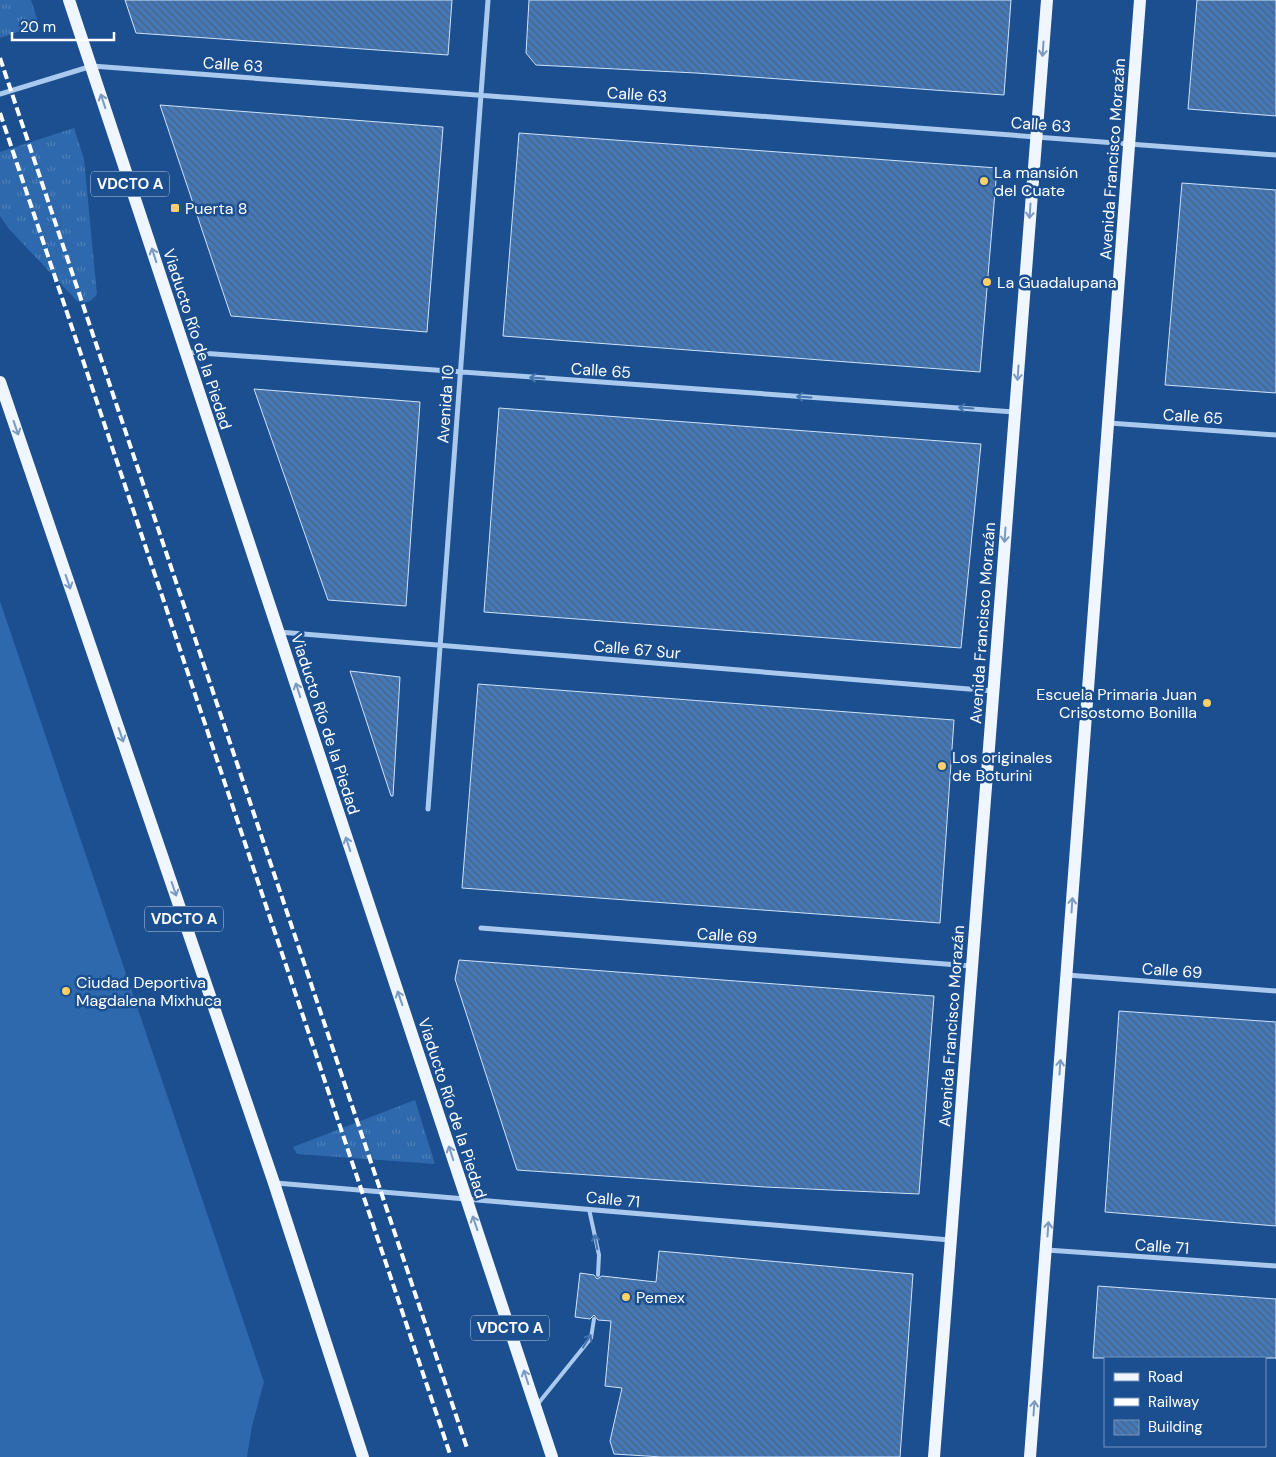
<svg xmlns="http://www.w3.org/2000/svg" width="1276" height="1457" font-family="'DM Sans',sans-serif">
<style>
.grass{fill:url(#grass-tufts)}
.garden{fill:#2e69ad}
.building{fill:url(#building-back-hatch);stroke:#cfe3fa}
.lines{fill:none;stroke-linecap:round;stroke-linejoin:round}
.service{stroke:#a9c9ee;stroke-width:4}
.minor{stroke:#a9c9ee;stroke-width:5}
.primary{stroke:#f0f6ff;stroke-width:12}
.rail{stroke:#fff;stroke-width:4;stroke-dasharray:9 4;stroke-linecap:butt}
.oneway{stroke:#7b9ac1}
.oneway2{stroke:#4674ac}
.poi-dot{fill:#ffd166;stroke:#1b4f8f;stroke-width:2}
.labels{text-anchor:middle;stroke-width:5;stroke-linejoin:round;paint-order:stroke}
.shield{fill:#1b4f8f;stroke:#bbcadd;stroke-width:1}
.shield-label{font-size:15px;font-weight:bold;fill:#fff}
.street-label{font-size:16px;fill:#fff;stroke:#1b4f8f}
.poi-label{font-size:16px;fill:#fff;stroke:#1b4f8f;text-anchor:start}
</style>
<defs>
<pattern id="grass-tufts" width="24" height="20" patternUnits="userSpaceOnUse" patternTransform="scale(1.25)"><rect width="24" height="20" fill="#2e69ad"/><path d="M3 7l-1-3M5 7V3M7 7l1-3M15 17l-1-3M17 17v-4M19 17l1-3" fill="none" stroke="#4d80b9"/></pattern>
<pattern id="building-back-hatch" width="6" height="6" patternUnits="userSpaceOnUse" patternTransform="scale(1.25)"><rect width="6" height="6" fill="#4478b7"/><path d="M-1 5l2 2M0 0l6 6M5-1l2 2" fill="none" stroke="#486282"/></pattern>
</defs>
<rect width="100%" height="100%" fill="#1b4f8f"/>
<!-- grass -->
<path class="grass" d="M0,0H31L39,25L0,38Z
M74,128L84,159L97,294C91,302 87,304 77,301L9,229L0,216V152Z
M415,1100L435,1164L297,1154L293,1147Z"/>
<!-- garden -->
<path class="garden" d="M0,601L264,1382L252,1426L247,1457H0Z"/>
<!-- building -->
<path class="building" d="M125,0H452L448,55L136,33Z
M529,0H1011L1004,95L696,73L536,65L526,53Z
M1197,0H1276V116L1188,109Z
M160,105L443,127L427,332L231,316Z
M519,133L997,168L980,372L503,336Z
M1182,183L1276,190V393L1165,385Z
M254,389L420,402L406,606L328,600Z
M499,408L981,444L961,648L484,612Z
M350,671L400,677L393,796H391Z
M478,684L954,720L940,923L462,888Z
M459,960L934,996L919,1194L765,1187L517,1170L455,979Z
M1119,1011L1276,1022V1226L1105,1212Z
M659,1251L913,1274L900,1457H662L614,1454L610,1441L622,1388L605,1386L611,1321L598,1320L594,1315L590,1319L575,1317L580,1273L594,1275L597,1279L602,1276L656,1282Z
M1098,1286L1276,1299V1358H1093Z"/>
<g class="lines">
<!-- service -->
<path class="service" d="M589,1209L599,1255L598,1275
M537,1405L591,1338L594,1319"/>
<!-- minor -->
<path class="minor" d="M0,94L92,66L1276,155
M187,352L1014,412
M1109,423L1276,435
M279,632L993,691
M428,809L488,0
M481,928L971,966
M1067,975L1276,991
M276,1183L950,1240
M1047,1250L1276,1266"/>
<!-- primary -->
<path class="primary" d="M69,0L552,1457
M0,382L274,1183L363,1457
M934,1457L1047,0
M1030,1457L1140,0"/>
<!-- rail -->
<path class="rail" d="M0,58L467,1448
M0,113L450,1454"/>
</g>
<!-- one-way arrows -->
<defs><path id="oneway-shaft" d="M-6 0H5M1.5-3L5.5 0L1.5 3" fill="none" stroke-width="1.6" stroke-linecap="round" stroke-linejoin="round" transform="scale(1.25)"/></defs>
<g class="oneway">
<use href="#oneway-shaft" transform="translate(1043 49) rotate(94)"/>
<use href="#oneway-shaft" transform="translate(103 101) rotate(-108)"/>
<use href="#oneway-shaft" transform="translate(1030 211) rotate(94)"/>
<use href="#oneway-shaft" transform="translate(154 255) rotate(-108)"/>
<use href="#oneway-shaft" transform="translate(1018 373) rotate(94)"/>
<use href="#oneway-shaft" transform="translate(16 428) rotate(71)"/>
<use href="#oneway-shaft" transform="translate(1005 535) rotate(94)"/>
<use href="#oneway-shaft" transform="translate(68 582) rotate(71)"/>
<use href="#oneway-shaft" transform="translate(298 690) rotate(-108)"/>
<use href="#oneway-shaft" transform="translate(121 735) rotate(71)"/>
<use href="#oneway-shaft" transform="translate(348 844) rotate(-108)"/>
<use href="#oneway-shaft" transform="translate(174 889) rotate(71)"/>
<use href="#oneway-shaft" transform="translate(1072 905) rotate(-86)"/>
<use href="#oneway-shaft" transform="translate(400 998) rotate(-109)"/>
<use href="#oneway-shaft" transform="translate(1060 1067) rotate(-86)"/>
<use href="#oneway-shaft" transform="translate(451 1153) rotate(-108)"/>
<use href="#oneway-shaft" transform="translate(475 1223) rotate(-109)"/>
<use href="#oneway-shaft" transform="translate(1048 1229) rotate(-86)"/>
<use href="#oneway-shaft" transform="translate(526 1377) rotate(-108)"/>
<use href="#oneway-shaft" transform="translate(1034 1408) rotate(-86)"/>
</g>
<g class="oneway2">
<use href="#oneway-shaft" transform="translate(537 378) rotate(-176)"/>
<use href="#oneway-shaft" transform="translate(804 397) rotate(-176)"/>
<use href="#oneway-shaft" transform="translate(966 408) rotate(-176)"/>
<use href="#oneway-shaft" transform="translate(596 1242) rotate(-101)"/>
<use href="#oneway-shaft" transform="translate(587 1341) rotate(-58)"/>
</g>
<!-- markers -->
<g class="poi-dot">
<circle cx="984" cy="181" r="5"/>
<rect x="170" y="203" width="10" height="10" rx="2.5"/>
<circle cx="987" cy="282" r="5"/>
<circle cx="1207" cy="703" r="5"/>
<circle cx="942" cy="766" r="5"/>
<circle cx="66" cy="991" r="5"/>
<circle cx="626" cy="1297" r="5"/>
</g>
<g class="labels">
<!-- shield labels -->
<g class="shield">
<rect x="91" y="171.5" width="78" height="25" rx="4"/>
<rect x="145" y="906.5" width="78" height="25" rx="4"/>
<rect x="471" y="1315.5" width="78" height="25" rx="4"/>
</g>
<g class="shield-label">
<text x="130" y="189">VDCTO A</text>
<text x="184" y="924">VDCTO A</text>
<text x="510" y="1333">VDCTO A</text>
</g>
<!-- street labels -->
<g class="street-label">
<text transform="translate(233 64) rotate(4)" y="6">Calle 63</text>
<text transform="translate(637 94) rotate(4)" y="6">Calle 63</text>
<text transform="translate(1041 124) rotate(4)" y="6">Calle 63</text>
<text transform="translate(1112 159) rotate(-86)" y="6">Avenida Francisco Morazán</text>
<text transform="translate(198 339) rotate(72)" y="6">Viaducto Río de la Piedad</text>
<text transform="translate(601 370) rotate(4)" y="6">Calle 65</text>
<text transform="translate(445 404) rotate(-86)" y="6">Avenida 10</text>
<text transform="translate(1193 416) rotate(4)" y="6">Calle 65</text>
<text transform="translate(982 623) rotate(-86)" y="6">Avenida Francisco Morazán</text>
<text transform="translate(637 649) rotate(5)" y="6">Calle 67 Sur</text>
<text transform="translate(326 724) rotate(72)" y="6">Viaducto Río de la Piedad</text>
<text transform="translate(727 935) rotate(4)" y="6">Calle 69</text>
<text transform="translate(1172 970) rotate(4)" y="6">Calle 69</text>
<text transform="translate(951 1026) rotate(-86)" y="6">Avenida Francisco Morazán</text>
<text transform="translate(453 1108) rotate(72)" y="6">Viaducto Río de la Piedad</text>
<text transform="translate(613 1199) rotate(5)" y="6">Calle 71</text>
<text transform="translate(1162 1246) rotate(4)" y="6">Calle 71</text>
</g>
<!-- poi labels -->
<g class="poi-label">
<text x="994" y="178">La mansión<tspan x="994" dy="18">del Cuate</tspan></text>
<text x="185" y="214">Puerta 8</text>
<text x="997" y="288">La Guadalupana</text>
<text x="1197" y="700" text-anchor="end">Escuela Primaria Juan<tspan x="1197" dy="18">Crisostomo Bonilla</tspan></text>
<text x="952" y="763">Los originales<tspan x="952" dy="18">de Boturini</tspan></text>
<text x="76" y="988">Ciudad Deportiva<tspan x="76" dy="18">Magdalena Mixhuca</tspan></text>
<text x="636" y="1303">Pemex</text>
</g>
</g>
<!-- legend -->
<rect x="1104" y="1357" width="162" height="90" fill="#1b4f8f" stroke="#7695bc"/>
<rect x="1114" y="1373" width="25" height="8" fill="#f0f6ff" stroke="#7695bc"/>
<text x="1148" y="1382" font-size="15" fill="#ffffff">Road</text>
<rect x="1114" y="1398" width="25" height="8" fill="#ffffff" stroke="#7695bc"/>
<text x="1148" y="1407" font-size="15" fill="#ffffff">Railway</text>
<rect x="1114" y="1420" width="25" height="15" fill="url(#building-back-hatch)" stroke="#7695bc"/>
<text x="1148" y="1432" font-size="15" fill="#ffffff">Building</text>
<!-- scale -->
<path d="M12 32v8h102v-8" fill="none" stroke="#ffffff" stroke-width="2.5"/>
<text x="20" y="32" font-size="15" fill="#ffffff" stroke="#1b4f8f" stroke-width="4" paint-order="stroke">20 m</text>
</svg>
